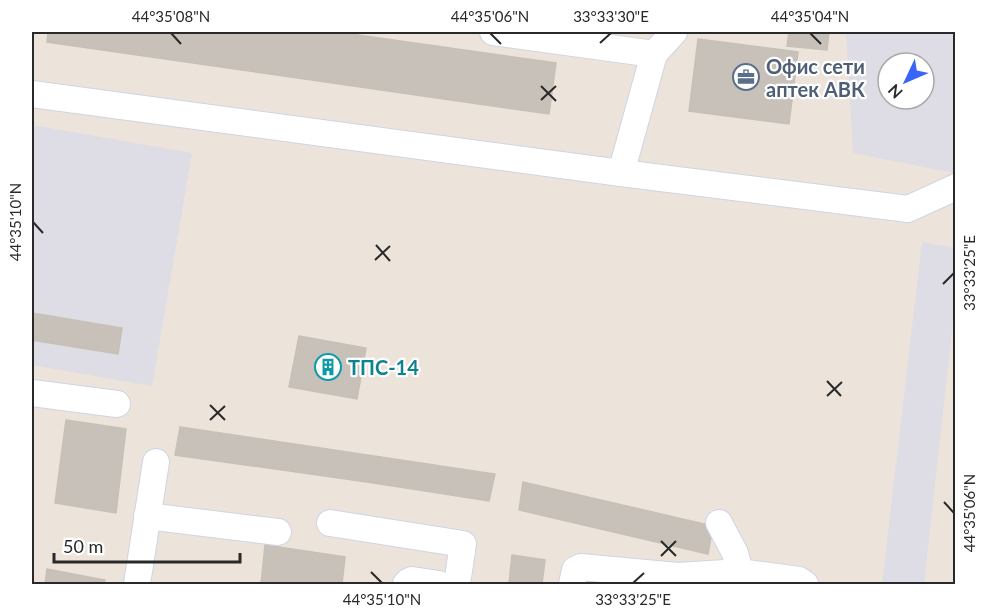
<svg xmlns="http://www.w3.org/2000/svg" width="987" height="616" font-family="Lato,sans-serif">
	<style>
		.industrial { fill: #dedce4; fill-rule: evenodd }
		.building { fill: #c7c1ba; stroke: #c7c0b5; stroke-width: 1.5 }
		.lines { fill: none; stroke-linecap: round; stroke-linejoin: round }
		.minor-casing { stroke: #d0d4e2; stroke-width: 28 }
		.minor { stroke: #fff; stroke-width: 26 }
		.ticks { fill: none; stroke: #292929; stroke-width: 2 }
		.labels { text-anchor: middle; dominant-baseline: central; stroke-width: 4.5; stroke-linejoin: round; paint-order: stroke }
		.service-label { font-size: 20px; font-weight: bold; fill: #4e5e75; stroke: #fff; text-anchor: start }
		.culture-label { font-size: 20px; font-weight: bold; fill: #0d838f; stroke: #fff; text-anchor: start }
		.neatline { fill: none; stroke: #292929; stroke-width: 2 }
		.ticks-label { font-size: 15px; text-anchor: middle; fill: #292929 }
	</style>
	<rect width="100%" height="100%" fill="#ece4db"/>
	<g class="industrial">
		<path d="M846 32H955V173L853 153ZM888 63H924V99H888Z"/>
		<path d="M32 125 192 153 152 386 32 365Z"/>
		<path d="M922 242 956 248 955 303 924 584H882Z"/>
	</g>
	<g class="building">
		<path d="M48 32H337L556 63 549 114 47 42Z"/>
		<path d="M789 32H829L827 50 787 46Z"/>
		<path d="M698 39 798 52 789 124 689 111Z"/>
		<path d="M32 313 122 328 118 354 32 340Z"/>
		<path d="M299 336 366 348 357 399 289 387Z"/>
		<path d="M66 420 126 429 116 513 55 503Z"/>
		<path d="M180 427 495 474 489 501 367 482 175 455Z"/>
		<path d="M523 482 713 526 708 554 519 510Z"/>
		<path d="M265 545 345 557 342 584H261Z"/>
		<path d="M512 555 545 560 542 584H521L509 583Z"/>
		<path d="M47 569 105 580 104 584H45Z"/>
	</g>
	<g class="lines">
		<defs>
			<g id="minor">
				<path d="M493 32 654 54"/>
				<path d="M32 94 621 173 908 209 956 187"/>
				<path d="M621 173 654 54 674 32"/>
				<path d="M32 393 117 404"/>
				<path d="M147 516 278 532"/>
				<path d="M330 523 463 544 457 584"/>
				<path d="M719 523 735 553 740 572 799 580 805 584"/>
				<path d="M678 576 740 572"/>
				<path d="M137 584 156 462"/>
				<path d="M406 584 408 582 412 580 439 584"/>
				<path d="M572 584 575 570 581 567 678 576 677 584"/>
			</g>
		</defs>
		<use href="#minor" class="minor-casing"/>
		<use href="#minor" class="minor"/>
	</g>
	<path class="ticks" d="M171 33 181 44M490 33 501 44M810 33 821 44M600 43 611 33M541 86 556 101M541 100 556 86M33 222 43 233M376 245 390 261M375 260 390 246M943 284 954 273M827 381 841 396M827 396 842 382M210 405 225 420M210 420 225 406M944 502 954 513M661 541 676 556M661 556 676 541M371 572 382 583M633 583 644 573"/>
	<defs>
		<symbol id="office-ring" viewBox="-11 -11 22 22"><circle r="9.5" fill="#fff" stroke="#5c6f8a" stroke-width="1.5"/><path d="M-6-3h4V-5.5h4V-3h4V5H-6ZM-1-4.5V-3h2v-1.5ZM-6 0V1H6V0Z" fill="#5c6f8a"/></symbol>
		<symbol id="building-ring" viewBox="-11 -11 22 22"><circle r="9.5" fill="#fff" stroke="#0f9aa8" stroke-width="1.5"/><path d="M-4-6H4V6H1V3H-1V6H-4ZM-2.5-4.3h1.7v1.8h-1.7ZM.8-4.3h1.7v1.8H.8ZM-2.5-1h1.7V.8h-1.7ZM.8-1h1.7V.8H.8Z" fill="#0f9aa8"/></symbol>
	</defs>
	<g fill-rule="evenodd">
		<use href="#office-ring" x="731" y="62" width="30" height="30"/>
		<use href="#building-ring" x="313" y="352" width="30" height="30"/>
	</g>
	<g class="labels">
		<g class="service-label">
			<text x="766" y="66">Офис сети<tspan x="766" dy="23">аптек АВК</tspan></text>
		</g>
		<g class="culture-label">
			<text x="348" y="367">ТПС-14</text>
		</g>
	</g>
	<rect width="987" height="616" fill="none" stroke="#ffffff" stroke-width="66"/>
	<g transform="translate(906 81) rotate(226)"><circle r="28" fill="#ffffff" stroke="#a9a9a9" stroke-width="1.5"/>
	<path d="M0-4.5L10 22L0 15L-10 22Z" fill="#3964fb"/>
	<text y="-9" font-size="16" font-weight="bold" text-anchor="middle" fill="#292929">N</text>
	</g>
	<path d="M54 553v9h186v-9" fill="none" stroke="#292929" stroke-width="3"/>
	<text x="63" y="553" font-size="18" fill="#292929" stroke="#ffffff" stroke-width="4.5" paint-order="stroke">50 m</text>
	<rect x="33" y="33" width="921" height="550" class="neatline"/>
	<g class="ticks-label">
		<text x="171" y="22">44°35'08"N</text>
		<text x="490" y="22">44°35'06"N</text>
		<text x="611" y="22">33°33'30"E</text>
		<text x="810" y="22">44°35'04"N</text>
		<text transform="translate(16 222) rotate(-90)" y="5">44°35'10"N</text>
		<text transform="translate(970 273) rotate(-90)" y="5">33°33'25"E</text>
		<text transform="translate(970 513) rotate(-90)" y="5">44°35'06"N</text>
		<text x="382" y="605">44°35'10"N</text>
		<text x="633" y="605">33°33'25"E</text>
	</g>
</svg>
